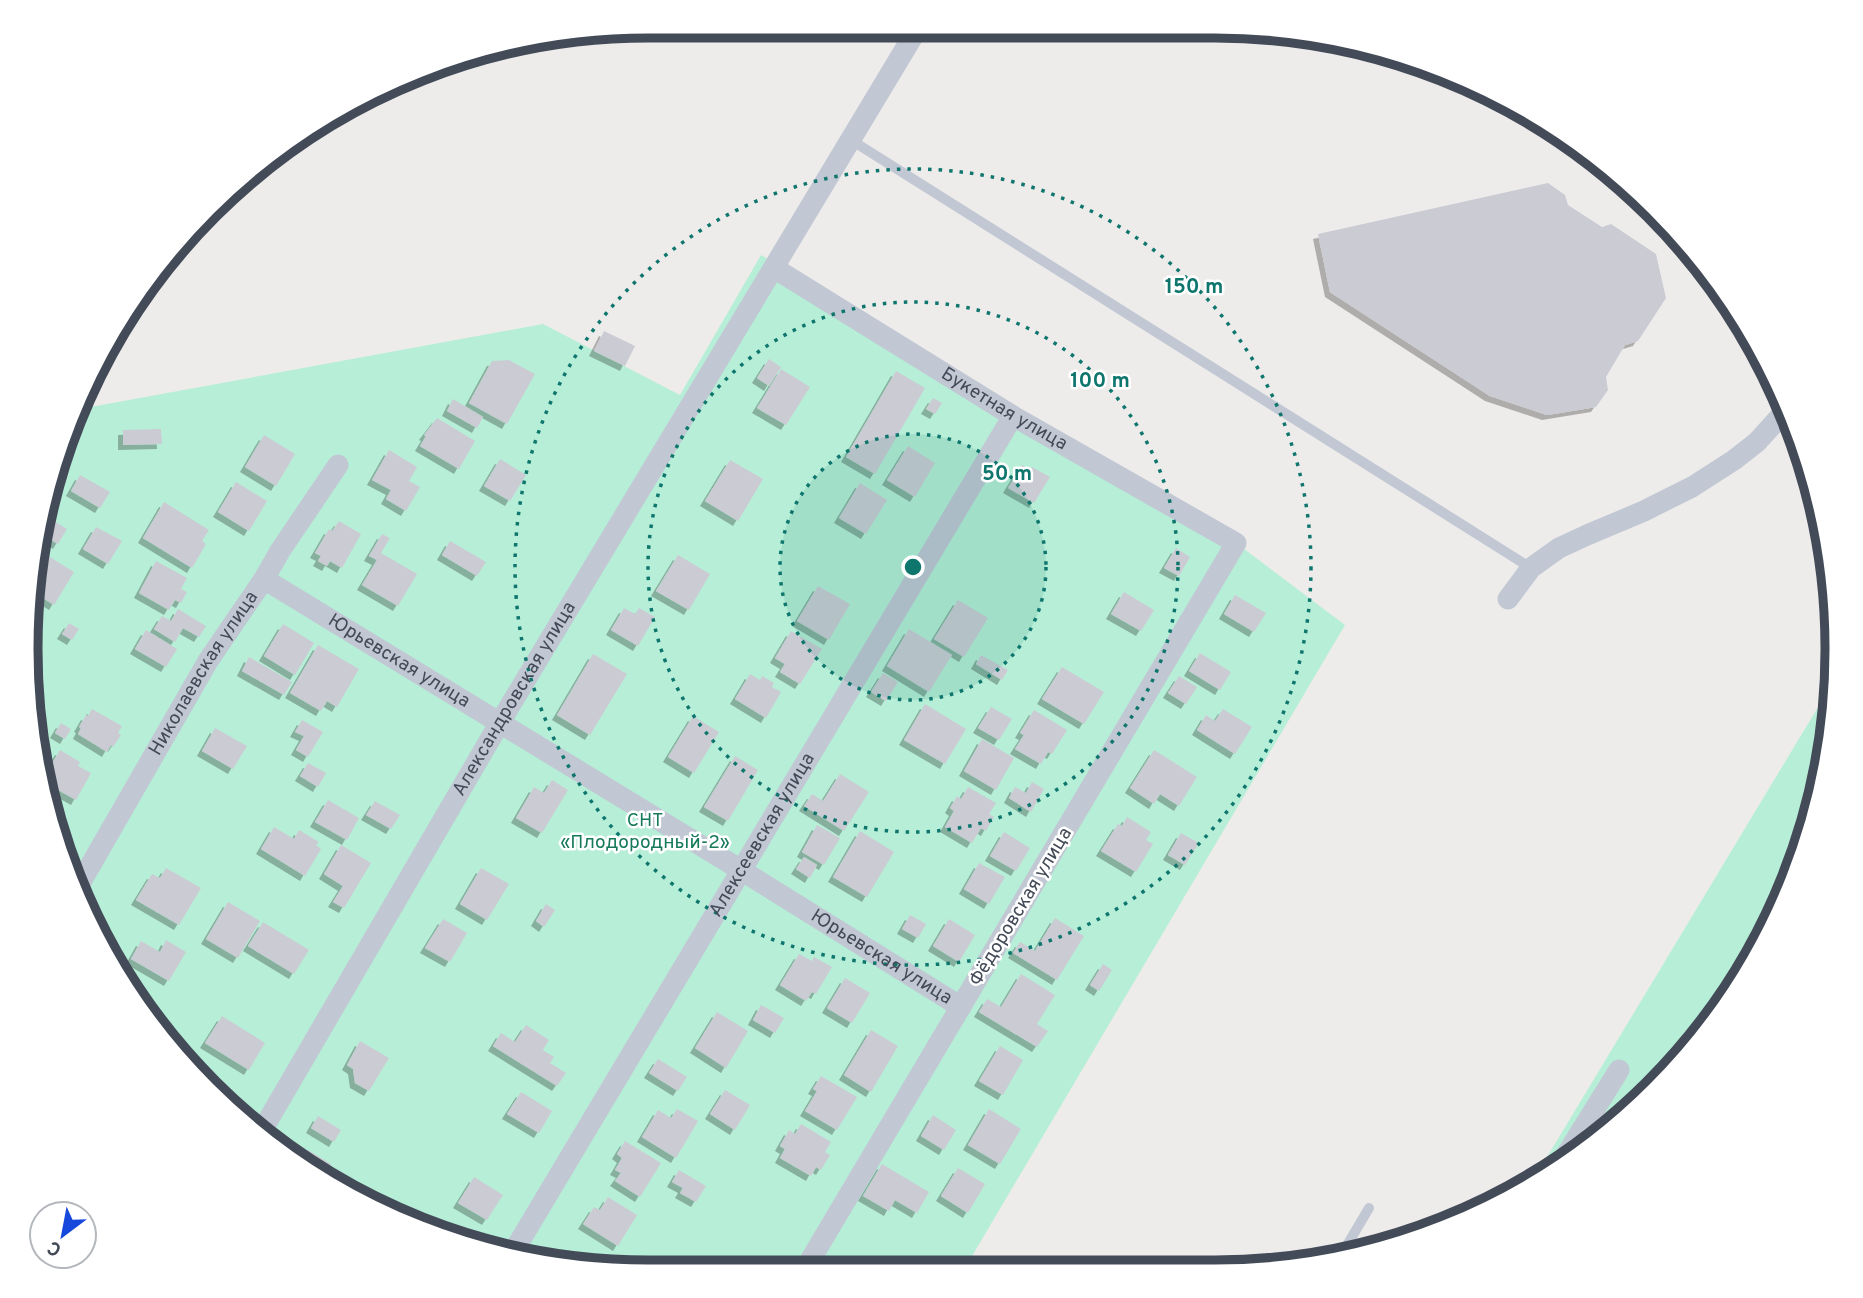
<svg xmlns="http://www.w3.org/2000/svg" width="1863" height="1298" font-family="Overpass,sans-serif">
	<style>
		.green { fill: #b7eed7 }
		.building { fill: #cbccd3; filter: url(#shadow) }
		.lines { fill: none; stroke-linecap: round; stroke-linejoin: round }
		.lane { stroke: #c1c7d3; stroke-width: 10 }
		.street { stroke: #c1c7d3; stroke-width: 21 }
		.ring { fill: none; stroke: #0f766e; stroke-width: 3.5; stroke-dasharray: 3.5 7 }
		.labels { text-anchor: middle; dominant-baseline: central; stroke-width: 5; stroke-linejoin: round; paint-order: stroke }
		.street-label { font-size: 19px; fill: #444b58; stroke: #fff }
		.park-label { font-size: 19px; fill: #15795a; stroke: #fff }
		.rim { fill: none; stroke: #444b58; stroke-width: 9 }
		.centre { fill: #0f766e; stroke: #fff; stroke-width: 3.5 }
		.ring-label { font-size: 21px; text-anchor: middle; font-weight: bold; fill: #0f766e; stroke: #fff; stroke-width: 5; stroke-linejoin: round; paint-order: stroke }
	</style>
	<defs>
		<filter id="shadow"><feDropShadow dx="-5" dy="5" stdDeviation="0" flood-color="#0004"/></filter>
	</defs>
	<rect width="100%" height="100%" fill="#eeeceb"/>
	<g class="green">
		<path d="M761 255 1219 530 1345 625 965 1268 609 1270 488 1251 374 1208 270 1143 181 1060 91 925 38 770 32 568 74 410 543 324 680 395Z"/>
		<path d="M1835 679V689L1816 810 1773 924 1708 1028 1625 1117 1535 1177Z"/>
	</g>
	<g class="building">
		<path d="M1548 183 1565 195 1568 205 1602 227 1611 224 1656 254 1666 298 1638 341 1625 345 1606 377 1608 390 1596 407 1547 415 1490 396 1330 292 1318 234Z"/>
		<path d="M604 331 635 346 625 366 594 351Z"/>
		<path d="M769 359 781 367 769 386 757 378Z"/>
		<path d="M509 360 535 374 507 424 469 403 492 361Z"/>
		<path d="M781 369 810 387 786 425 757 408Z"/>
		<path d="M896 371 925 388 875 474 846 457Z"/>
		<path d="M933 398 942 403 935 414 926 409Z"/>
		<path d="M453 399 483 417 477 428 447 411Z"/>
		<path d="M437 418 475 441 459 469 420 446 426 436 424 435Z"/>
		<path d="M161 429 162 444 123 445V430Z"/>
		<path d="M264 435 295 454 276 486 245 467Z"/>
		<path d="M908 446 935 463 915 497 887 480Z"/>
		<path d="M389 450 417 467 409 481 420 487 406 511 386 499 391 490 372 480Z"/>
		<path d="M500 459 526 475 510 501 484 486Z"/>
		<path d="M730 460 763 479 738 521 705 501Z"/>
		<path d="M1022 465 1030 470 1032 467 1050 477 1034 503 1008 488Z"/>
		<path d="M80 475 110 492 100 508 71 491Z"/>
		<path d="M236 482 267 501 249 531 218 512Z"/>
		<path d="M860 483 887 500 866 534 839 518Z"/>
		<path d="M164 502 209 530 202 541 206 544 192 568 143 538Z"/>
		<path d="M46 516 67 529 58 544 41 534Z"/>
		<path d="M339 521 361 534 342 568 330 561 327 566 318 561 321 556 315 553 329 529 332 531Z"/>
		<path d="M96 527 122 541 108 564 83 549Z"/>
		<path d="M382 534 390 538 381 553 417 574 398 606 362 585 377 560 369 556Z"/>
		<path d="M450 541 486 562 477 576 442 555Z"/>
		<path d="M1176 548 1190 557 1179 576 1164 568Z"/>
		<path d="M37 549 74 572 54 605 32 591V568Z"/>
		<path d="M678 555 710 574 689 610 656 591Z"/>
		<path d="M156 561 187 578 181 589 187 592 181 603 175 600 169 610 139 593Z"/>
		<path d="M818 586 850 604 829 640 797 621Z"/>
		<path d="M1124 592 1154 610 1141 631 1111 614Z"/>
		<path d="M1235 595 1266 613 1254 632 1224 614Z"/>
		<path d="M958 600 988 618 964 657 934 639Z"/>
		<path d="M624 608 635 614 639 608 655 617 638 646 611 630Z"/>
		<path d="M178 609 206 626 199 637 183 628 175 642 154 629 162 616 171 621Z"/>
		<path d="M69 623 79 629 72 640 62 634Z"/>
		<path d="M283 624 314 643 295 675 264 656Z"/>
		<path d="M909 629 952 655 929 692 887 666Z"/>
		<path d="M146 630 177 649 166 667 135 649Z"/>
		<path d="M791 631 822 649 800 684 780 672 785 664 775 658Z"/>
		<path d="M318 645 359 669 337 707 327 701 321 711 290 693Z"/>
		<path d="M1200 653 1231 672 1220 690 1189 671Z"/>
		<path d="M593 654 627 674 590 735 557 715Z"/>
		<path d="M981 655 1008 670 1002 680 976 664Z"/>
		<path d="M249 657 292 682 284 695 242 671Z"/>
		<path d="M1062 667 1104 692 1084 724 1042 699Z"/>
		<path d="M883 673 898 682 886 701 871 692Z"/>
		<path d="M750 674 760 680 762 676 774 683 772 687 781 692 766 718 735 699Z"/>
		<path d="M1179 676 1197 687 1186 704 1168 693Z"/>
		<path d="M925 704 966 729 945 764 904 740Z"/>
		<path d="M991 707 1012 719 999 740 978 728Z"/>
		<path d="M92 709 122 726 118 733 121 735 113 747 111 745 107 752 78 734 81 728 79 727 86 715 88 716Z"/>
		<path d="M1223 709 1252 727 1235 754 1197 730 1206 715 1215 721Z"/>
		<path d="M1034 710 1067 730 1052 754 1048 752 1041 764 1015 749 1024 735 1020 733Z"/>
		<path d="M693 716 719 732 694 773 668 757Z"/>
		<path d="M302 720 323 732 308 757 296 750 304 736 295 732Z"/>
		<path d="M61 723 71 729 65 739 55 733Z"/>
		<path d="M215 728 247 746 233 769 202 751Z"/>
		<path d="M982 739 1014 758 996 790 964 771Z"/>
		<path d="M60 750 80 762 78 766 91 773 76 800 42 781 40 774 45 765 50 767Z"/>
		<path d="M1154 750 1197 777 1179 806 1160 794 1154 804 1130 788Z"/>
		<path d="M735 756 758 770 728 821 704 807Z"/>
		<path d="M308 763 326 773 318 787 300 776Z"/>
		<path d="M840 774 869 792 844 831 804 806 812 794 823 801Z"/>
		<path d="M552 780 568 790 542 833 516 818 534 787 544 793Z"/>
		<path d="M1032 782 1044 789 1031 812 1009 798 1015 787 1026 793Z"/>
		<path d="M968 787 996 803 989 814 994 817 986 831 981 828 972 843 945 827 954 811 950 808 957 796 961 799Z"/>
		<path d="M328 800 359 818 347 840 315 822Z"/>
		<path d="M375 801 400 815 391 829 366 815Z"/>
		<path d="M1127 817 1151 832 1146 840 1153 844 1136 872 1101 851 1118 824 1122 826Z"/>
		<path d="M817 825 840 838 824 865 802 852Z"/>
		<path d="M274 827 294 839 299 830 319 842 316 845 321 849 305 876 261 849Z"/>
		<path d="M860 831 894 852 867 897 833 877Z"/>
		<path d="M1004 832 1030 848 1016 871 990 856Z"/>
		<path d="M1181 833 1199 843 1185 865 1168 855Z"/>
		<path d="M341 845 371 863 344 908 333 902 343 886 324 874Z"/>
		<path d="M804 857 817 865 810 878 796 869Z"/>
		<path d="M979 863 1005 877 989 904 964 889Z"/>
		<path d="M166 868 201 888 179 925 136 900 152 874 160 878Z"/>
		<path d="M481 868 509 884 487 920 460 904Z"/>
		<path d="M228 902 260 921 238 958 206 939Z"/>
		<path d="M546 904 555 910 544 927 536 921Z"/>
		<path d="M910 915 926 924 918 938 902 929Z"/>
		<path d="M1055 918 1084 936 1057 980 1013 953 1020 942 1035 951Z"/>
		<path d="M443 919 467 933 450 962 425 948Z"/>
		<path d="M949 919 975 935 959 962 933 946Z"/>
		<path d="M263 922 309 950 294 974 248 946Z"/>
		<path d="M166 940 186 952 169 981 131 959 141 941 160 952Z"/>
		<path d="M799 954 812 961 814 957 832 967 816 994 812 992 806 1001 780 985Z"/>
		<path d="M1103 964 1112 970 1099 991 1090 985Z"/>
		<path d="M1021 974 1055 995 1037 1024 1048 1031 1037 1047 979 1012 987 999 1001 1007Z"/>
		<path d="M845 978 870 993 852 1023 827 1008Z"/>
		<path d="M761 1005 784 1018 775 1033 753 1020Z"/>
		<path d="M717 1012 748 1031 726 1068 695 1048Z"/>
		<path d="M222 1016 265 1043 249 1070 205 1043Z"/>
		<path d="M526 1025 549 1040 543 1050 554 1057 550 1063 566 1073 557 1086 493 1046 501 1033 515 1042Z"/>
		<path d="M871 1030 898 1046 871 1092 844 1075Z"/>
		<path d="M360 1041 389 1058 369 1091 355 1083 353 1069 347 1065Z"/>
		<path d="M1000 1046 1023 1060 1003 1095 979 1081Z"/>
		<path d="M658 1059 687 1077 678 1091 649 1073Z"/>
		<path d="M197 1073 224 1090 220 1096 196 1074Z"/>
		<path d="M821 1076 857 1097 837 1130 805 1111 817 1091 813 1089Z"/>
		<path d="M725 1090 750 1105 735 1130 710 1114Z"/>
		<path d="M521 1092 552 1111 539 1133 507 1114Z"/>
		<path d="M677 1109 698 1121 676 1158 642 1137 658 1110 671 1118Z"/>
		<path d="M989 1109 1021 1129 1000 1164 968 1145Z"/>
		<path d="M933 1115 956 1130 944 1150 921 1136Z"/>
		<path d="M318 1116 341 1130 334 1142 311 1128Z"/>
		<path d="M801 1124 831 1142 825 1152 830 1155 821 1170 816 1167 811 1176 780 1158 785 1149 780 1146 789 1130 795 1134Z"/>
		<path d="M625 1141 661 1163 640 1197 615 1181 621 1173 615 1170 622 1158 617 1154Z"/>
		<path d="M308 1150 331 1164 323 1176 300 1162Z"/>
		<path d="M882 1164 929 1192 917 1213 895 1200 889 1211 863 1196Z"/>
		<path d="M958 1168 985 1184 968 1213 941 1196Z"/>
		<path d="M679 1170 706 1186 696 1202 680 1193 683 1188 672 1182Z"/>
		<path d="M474 1177 503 1195 487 1220 458 1203Z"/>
		<path d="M608 1197 637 1215 618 1246 583 1224 594 1207 600 1210Z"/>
	</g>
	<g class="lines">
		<g class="lane">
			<path d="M851 140 1531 568"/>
			<path d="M1343 1252 1369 1208"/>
		</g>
		<g class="street">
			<path id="s1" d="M774 268 1013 416 1236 543 805 1269"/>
			<path id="s2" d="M264 579 741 870 961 1007"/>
			<path d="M1508 599 1531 568 1559 548 1587 535 1644 511 1692 487 1734 460 1757 442 1786 410"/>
			<path id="s3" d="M78 887 208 661 264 579 280 551 338 465"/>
			<path id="s4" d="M260 1134 499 724 919 26"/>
			<path d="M1565 1157 1619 1070"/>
			<path id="s5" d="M512 1254 1013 416"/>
		</g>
	</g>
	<circle cx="913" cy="567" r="133" fill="#0f766e" fill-opacity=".12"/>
	<g class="ring">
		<circle cx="913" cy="567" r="133"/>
		<circle cx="913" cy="567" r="265"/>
		<circle cx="913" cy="567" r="398"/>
	</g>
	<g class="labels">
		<g class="street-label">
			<text stroke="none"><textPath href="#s1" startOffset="270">Букетная улица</textPath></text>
			<text stroke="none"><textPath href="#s2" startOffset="158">Юрьевская улица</textPath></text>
			<text stroke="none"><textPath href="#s3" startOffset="248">Николаевская улица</textPath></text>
			<text stroke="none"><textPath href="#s4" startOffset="504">Александровская улица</textPath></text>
			<text stroke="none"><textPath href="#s5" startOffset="488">Алексеевская улица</textPath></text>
			<text transform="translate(1021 907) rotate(-59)">Фёдоровская улица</text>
			<text stroke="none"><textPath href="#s2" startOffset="724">Юрьевская улица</textPath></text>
		</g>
		<g class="park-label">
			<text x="645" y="821">СНТ<tspan x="645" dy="22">«Плодородный-2»</tspan></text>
		</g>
	</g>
	<path d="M0 0H1863V1298H0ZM648 38H1215A610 610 0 0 1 1825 648V650A610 610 0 0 1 1215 1260H648A610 610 0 0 1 38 650V648A610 610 0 0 1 648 38Z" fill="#fff" fill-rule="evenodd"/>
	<path class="rim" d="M648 38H1215A610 610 0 0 1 1825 648V650A610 610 0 0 1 1215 1260H648A610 610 0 0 1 38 650V648A610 610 0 0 1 648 38Z"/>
	<circle cx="913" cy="567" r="10" class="centre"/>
	<g class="ring-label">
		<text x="1194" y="293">150 m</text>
		<text x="1100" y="387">100 m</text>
		<text x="1007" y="480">50 m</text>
	</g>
	<g transform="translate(63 1235) rotate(212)"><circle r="33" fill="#ffffff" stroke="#b4b7bc" stroke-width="2"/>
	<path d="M0-5L12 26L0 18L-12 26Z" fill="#1748dc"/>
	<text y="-10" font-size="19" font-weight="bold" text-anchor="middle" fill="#444b58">С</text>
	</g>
</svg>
